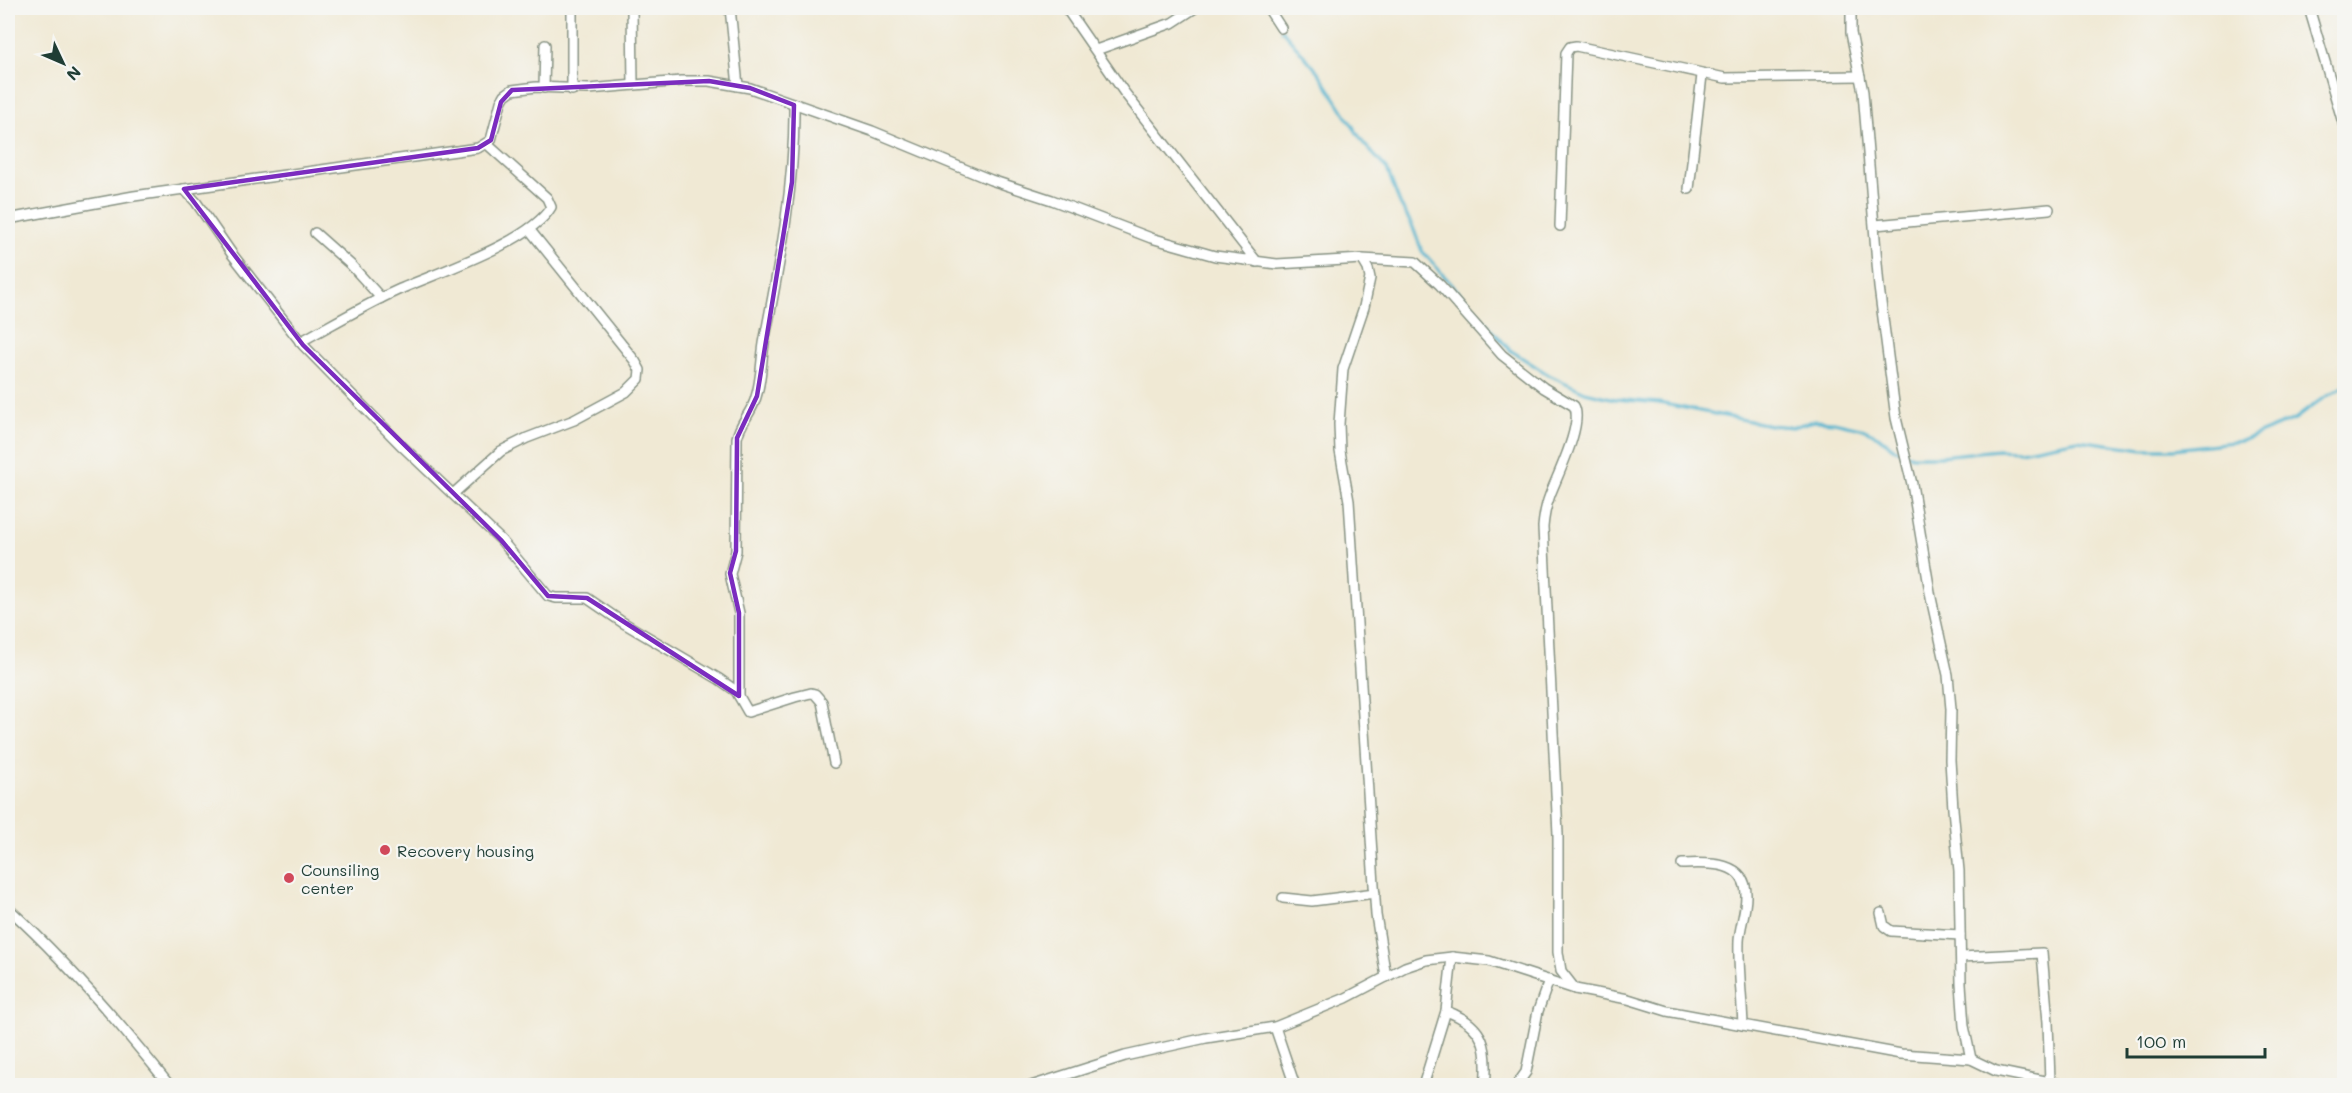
<svg xmlns="http://www.w3.org/2000/svg" width="2352" height="1093" font-family="Mali,sans-serif">
	<style>
		.lines { fill: none; stroke-linecap: round; stroke-linejoin: round }
		.stream { stroke: #50b3cf; stroke-width: 3 }
		.minor-casing { stroke: #889384; stroke-width: 12 }
		.minor { stroke: #fff; stroke-width: 9 }
		.marked { fill: none; stroke: #7b2cbf; stroke-width: 4.5; stroke-linejoin: round }
		.poi-dot { fill: #d1495b; stroke: #f6f6f2; stroke-width: 2 }
		.labels { text-anchor: middle; dominant-baseline: central; stroke-width: 4.5; stroke-linejoin: round; paint-order: stroke }
		.poi-label { font-size: 16px; fill: #1f3d34; stroke: #f6f6f2; text-anchor: start }
	</style>
	<rect width="100%" height="100%" fill="#f6f6f2"/>
	<filter id="ink" filterUnits="userSpaceOnUse"><feTurbulence type="fractalNoise" baseFrequency=".0167" numOctaves="2"/><feDisplacementMap in="SourceGraphic" scale="12" xChannelSelector="R" yChannelSelector="G"/><feConvolveMatrix kernelMatrix="1 2 1 2 8 2 1 2 1" color-interpolation-filters="sRGB"/></filter>
	<filter id="wash" filterUnits="userSpaceOnUse"><feTurbulence type="fractalNoise" baseFrequency=".008" numOctaves="4" result="noise"/><feDisplacementMap in="SourceGraphic" scale="24" xChannelSelector="R" yChannelSelector="G"/><feGaussianBlur stdDeviation="1.35" result="paint"/><feColorMatrix in="noise" values="0 0 0 0 0 0 0 0 0 0 0 0 0 0 0 0 0 1.4 0 .05"/><feComposite in="paint" operator="in"/></filter>
	<g filter="url(#wash)">
		<rect width="100%" height="100%" fill="#f0e9d4"/>
		<g class="lines">
			<g class="stream">
				<path d="M1282 30 1319 73 1364 144 1387 169 1400 204 1412 225 1422 251 1510 350 1549 375 1585 392 1615 399 1659 403 1770 425 1792 427 1814 421 1834 422 1860 428 1878 436 1893 448 1901 451"/>
				<path d="M1907 454 1913 456H1941L1998 450 2020 451 2078 440 2143 449H2174L2241 441 2295 419 2319 401 2344 386"/>
			</g>
		</g>
	</g>
	<g filter="url(#ink)">
		<g class="lines">
			<defs>
				<g id="minor">
					<path d="M632 8 633 85"/>
					<path d="M730 8 738 86"/>
					<path d="M1066 8 1124 92 1257 262"/>
					<path d="M1268 8 1281 28"/>
					<path d="M1851 8V33L1863 92 1879 287 1896 418 1912 484 1931 598 1948 675 1951 709 1950 760 1953 809 1959 871 1961 984 1964 1026 1971 1059"/>
					<path d="M2309 8 2344 126"/>
					<path d="M1096 50 1172 23 1195 8"/>
					<path d="M544 88 545 45"/>
					<path d="M572 90V8"/>
					<path d="M184 189 196 202 232 254 303 345 402 446 501 540 548 596 556 598H587L622 622 719 679 736 691 748 712 795 697 811 693 815 694 822 702 834 763"/>
					<path d="M1689 189 1702 75"/>
					<path d="M8 219 134 196 478 148 491 140 501 102 505 95 512 90 536 87 589 89 681 81H709L750 88 872 131 991 180 1052 200 1151 238 1215 256 1277 264 1362 259 1415 262 1440 285 1502 355 1544 388 1574 406C1584 423 1557 476 1550 495 1546 505 1544 516 1543 527L1558 834V952L1561 971 1575 989"/>
					<path d="M1875 225 2049 209"/>
					<path d="M1560 226 1566 53 1570 47 1576 46 1725 78 1860 76"/>
					<path d="M315 233 351 265 381 298"/>
					<path d="M1362 259 1368 269 1370 278 1364 307 1343 369 1339 424 1340 451 1349 501 1376 915 1386 977"/>
					<path d="M300 342C333 324 365 305 398 290 436 273 531 242 551 207L547 198 487 144"/>
					<path d="M453 494 501 451 527 438 574 420 626 392 639 379 640 370 635 361 529 229"/>
					<path d="M739 696V613L730 574 736 551 737 438C740 422 752 413 756 397 762 379 761 357 765 338 780 261 795 184 794 105"/>
					<path d="M1682 864C1707 863 1747 860 1746 896 1746 911 1740 926 1739 941 1738 969 1742 997 1743 1025"/>
					<path d="M1283 898 1312 901 1375 893"/>
					<path d="M8 908C67 962 119 1022 170 1086"/>
					<path d="M1881 913 1884 926 1891 931 1960 935"/>
					<path d="M1961 957 2042 953 2048 1022 2050 1082"/>
					<path d="M1446 1011C1485 1025 1489 1048 1485 1086"/>
					<path d="M1275 1027 1295 1086"/>
					<path d="M1031 1086 1125 1056 1206 1038 1275 1027 1346 998 1405 967 1426 960 1452 957 1489 961 1575 989 1628 999 1667 1011 1901 1054 1971 1059 1996 1071 2069 1086"/>
					<path d="M1423 1086 1446 1011 1452 957"/>
					<path d="M1516 1086 1526 1072 1538 1011 1549 980"/>
				</g>
			</defs>
			<use href="#minor" class="minor-casing"/>
			<use href="#minor" class="minor"/>
		</g>
	</g>
	<path class="marked" d="M709 81 750 88 794 105 792 182 757 396 737 438 736 551 730 573 739 613V696L587 598 548 596 501 540 303 345 184 189 478 148 491 140 501 102 512 90Z"/>
	<g class="poi-dot">
		<circle cx="385" cy="850" r="6"/>
		<circle cx="289" cy="878" r="6"/>
	</g>
	<g class="labels">
		<g class="poi-label">
			<text x="397" y="850">Recovery housing</text>
			<text x="301" y="869">Counsiling<tspan x="301" dy="18">center</tspan></text>
		</g>
	</g>
	<rect width="2352" height="1093" fill="none" stroke="#f6f6f2" stroke-width="30"/>
	<g transform="translate(63 63) rotate(134)" stroke="#f6f6f2" stroke-width="4.5" paint-order="stroke">
	<path d="M0-4.5L10 22L0 15L-10 22Z" fill="#1f3d34"/>
	<text y="-9" font-size="16" font-weight="bold" text-anchor="middle" fill="#1f3d34">N</text>
	</g>
	<path d="M2127 1048v9h138v-9" fill="none" stroke="#1f3d34" stroke-width="3"/>
	<text x="2136" y="1048" font-size="18" fill="#1f3d34" stroke="#f6f6f2" stroke-width="4.5" paint-order="stroke">100 m</text>
</svg>
